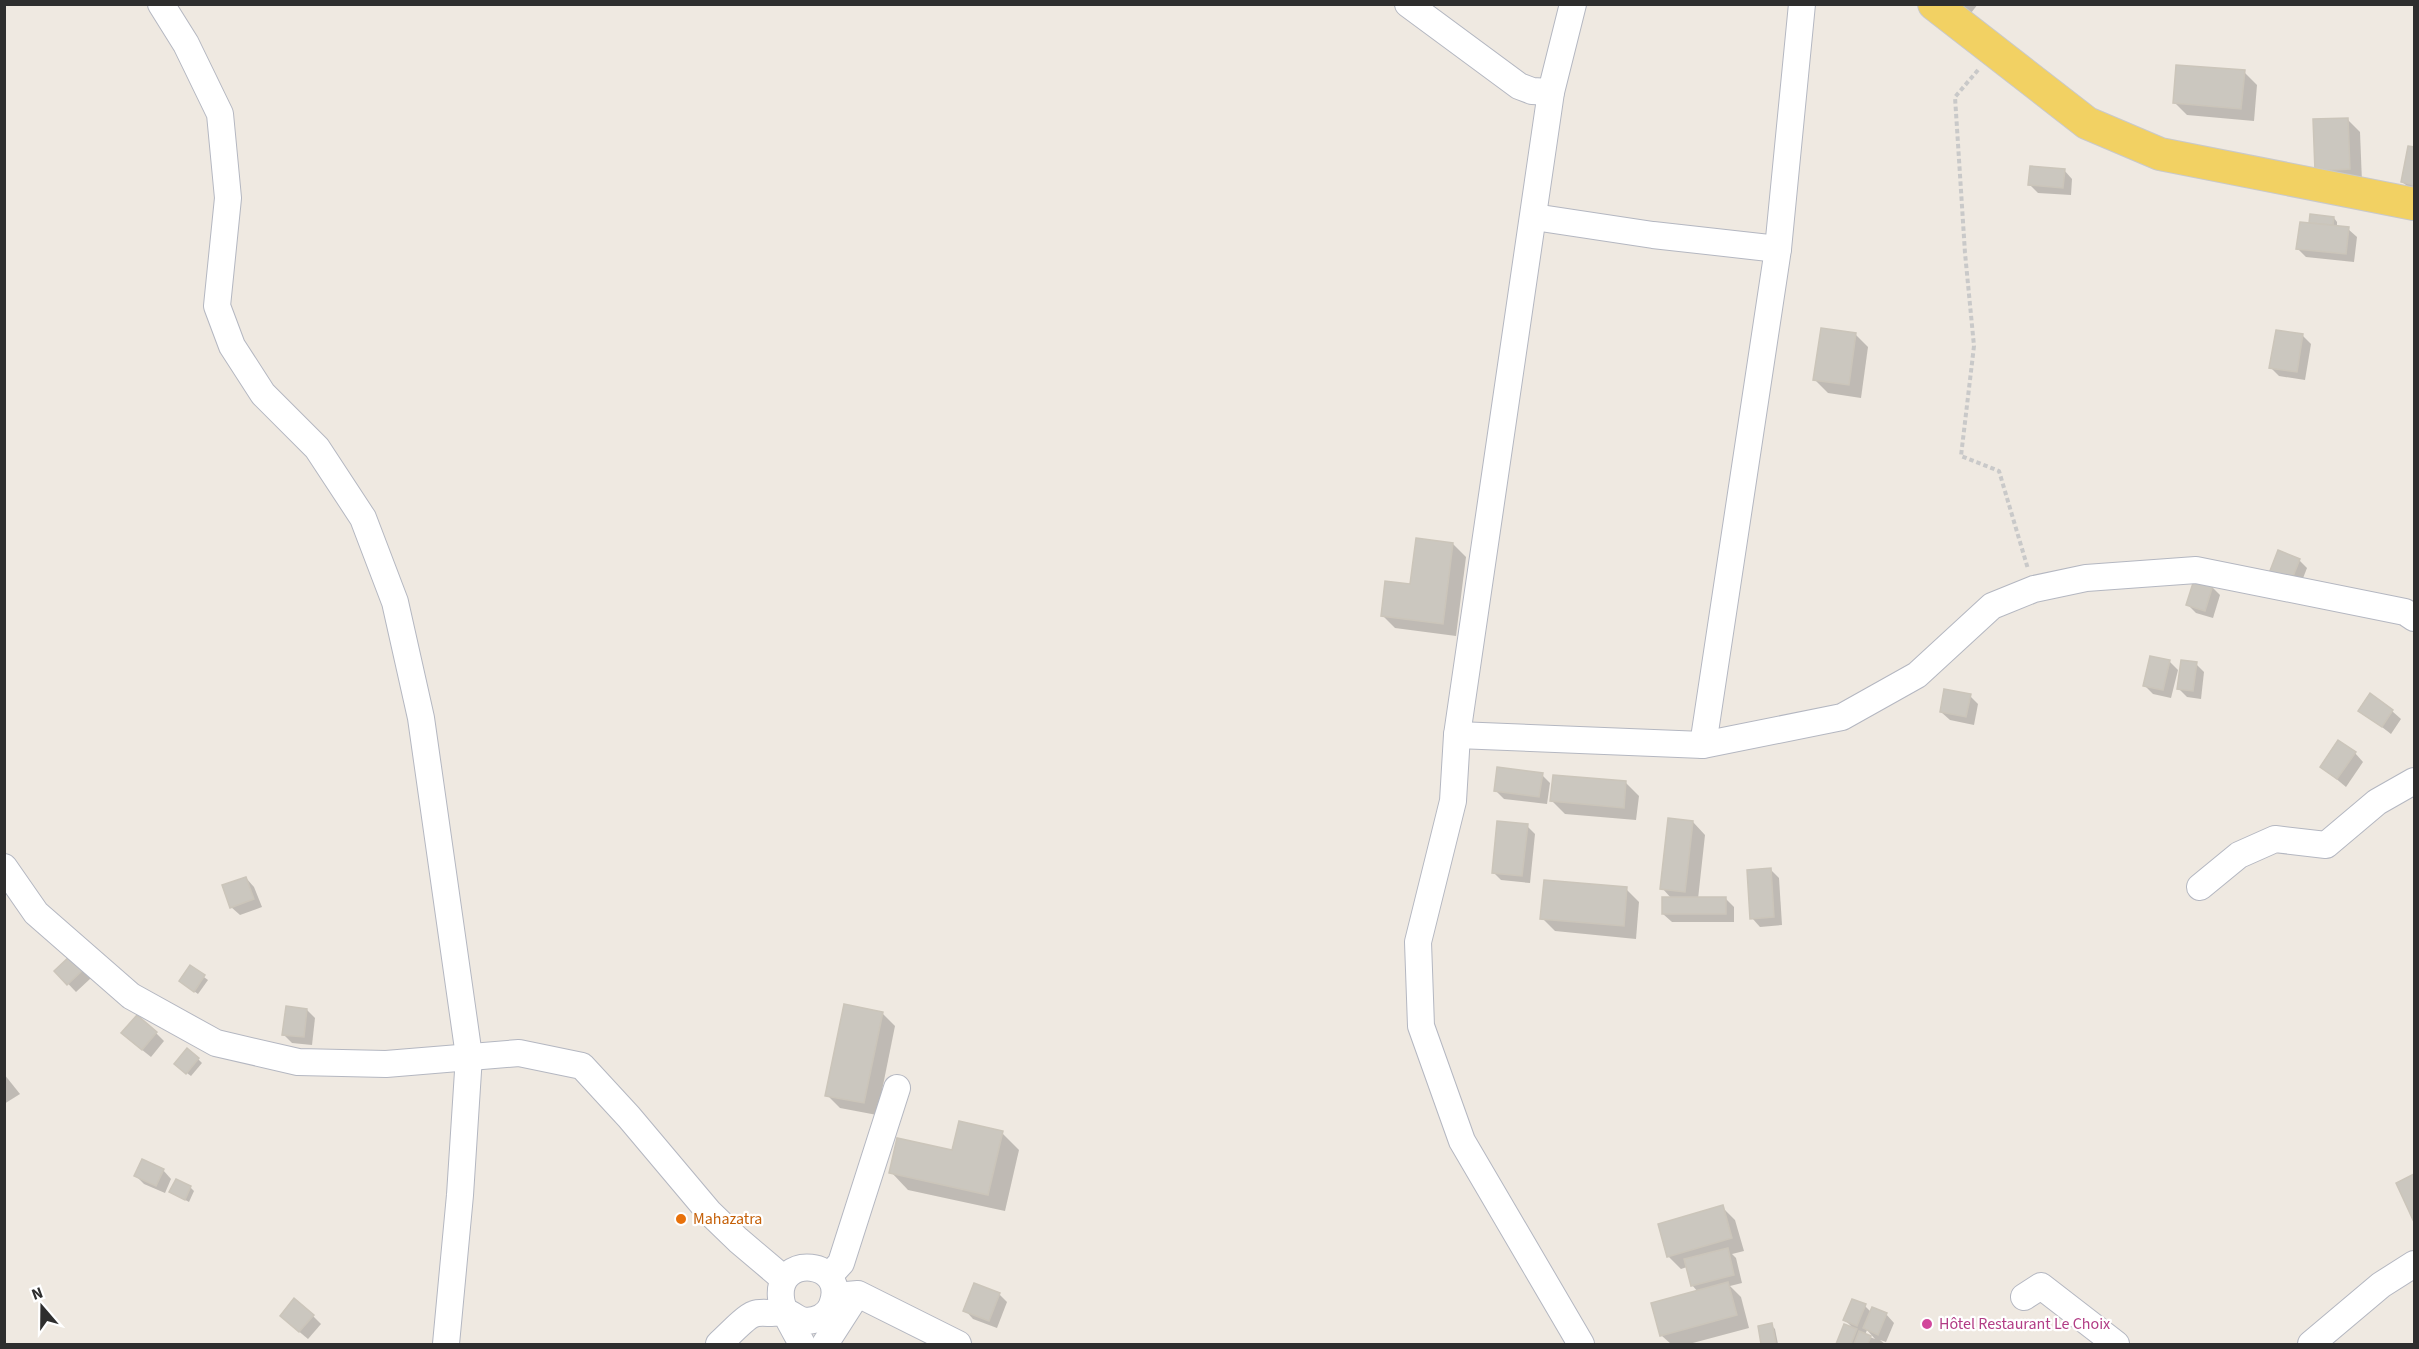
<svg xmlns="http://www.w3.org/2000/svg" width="2419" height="1349" font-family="'Source Sans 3',sans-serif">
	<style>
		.shadow { fill: #0003; fill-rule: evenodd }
		.building { fill: #cbc7bf; stroke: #cbc5ba; stroke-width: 1.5 }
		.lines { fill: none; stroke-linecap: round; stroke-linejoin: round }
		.minor-casing { stroke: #b4b7c1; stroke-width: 28 }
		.major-casing { stroke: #c9c9c9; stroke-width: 34 }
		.path { stroke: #c9c9c9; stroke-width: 4; stroke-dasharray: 4.5 3; stroke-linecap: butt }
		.minor { stroke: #fff; stroke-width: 26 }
		.major { stroke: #f2d163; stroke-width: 32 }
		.food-dot { fill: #e8710a; stroke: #fff; stroke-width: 2 }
		.hotel-dot { fill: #d1479c; stroke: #fff; stroke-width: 2 }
		.labels { text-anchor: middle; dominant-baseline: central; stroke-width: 4.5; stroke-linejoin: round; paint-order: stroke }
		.food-label { font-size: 16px; fill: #c56008; stroke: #fff; text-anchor: start }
		.hotel-label { font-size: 16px; fill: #b23c85; stroke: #fff; text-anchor: start }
	</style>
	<rect width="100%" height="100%" fill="#efe9e1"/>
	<g class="shadow">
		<path d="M1961 4H1978L1971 13Z"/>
		<path d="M2244 72 2257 85 2254 121 2187 115 2174 102Z"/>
		<path d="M2347 119 2360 132 2362 182 2317 170Z"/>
		<path d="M2409 147 2414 148V191L2402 182Z"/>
		<path d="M2064 170 2072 179 2071 195 2038 193 2029 184Z"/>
		<path d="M2312 216 2334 218 2337 222V227L2348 229 2357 237 2354 262 2306 257 2298 249 2311 224Z"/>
		<path d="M1855 334 1868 347 1861 398 1828 393 1815 380Z"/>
		<path d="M2302 335 2311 344 2305 380 2279 376 2271 368Z"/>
		<path d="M1453 544 1466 557 1456 636 1395 628 1382 615Z"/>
		<path d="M2299 560 2307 568 2298 591 2278 584Z"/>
		<path d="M2212 587 2220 595 2213 618 2196 613 2188 605Z"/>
		<path d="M2169 661 2178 670 2171 698 2153 694 2145 686Z"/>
		<path d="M2196 664 2204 672 2201 699 2187 697 2178 688Z"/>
		<path d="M1970 696 1978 704 1974 725 1950 720 1941 712Z"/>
		<path d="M2360 710 2392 711 2401 719 2391 734Z"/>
		<path d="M2355 753 2363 762 2346 787 2322 767Z"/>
		<path d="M1542 775 1550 783 1547 804 1504 799 1495 790Z"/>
		<path d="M1626 783 1639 796 1636 820 1565 814 1552 801Z"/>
		<path d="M1693 822 1705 835 1698 899H1726L1734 907V922H1672L1663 914 1672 899 1662 888Z"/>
		<path d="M1527 826 1535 834 1530 883 1501 880 1493 872Z"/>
		<path d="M1770 869 1779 878 1782 925 1760 927 1752 918Z"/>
		<path d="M246 878 254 887 262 907 240 915 231 907Z"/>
		<path d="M1626 889 1639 902 1636 939 1555 931 1542 918Z"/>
		<path d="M79 966 91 978 76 992 56 971Z"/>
		<path d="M190 967 208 980 198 994 184 984Z"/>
		<path d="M307 1010 315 1018 312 1045 292 1043 284 1035Z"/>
		<path d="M882 1013 895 1026 877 1115 840 1108 827 1095Z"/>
		<path d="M156 1033 164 1041 151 1057 131 1041Z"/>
		<path d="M198 1059 202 1063 191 1076 180 1068Z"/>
		<path d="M4 1074 20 1094 4 1104Z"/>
		<path d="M1002 1133 1019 1150 1005 1211 908 1190 891 1172Z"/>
		<path d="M163 1170 171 1179 165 1193 144 1184 136 1176Z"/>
		<path d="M2414 1176V1219L2398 1183Z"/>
		<path d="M190 1187 194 1191 189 1202 171 1192Z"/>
		<path d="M1722 1207 1735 1220 1744 1251 1732 1254 1736 1258 1742 1283 1730 1286 1741 1297 1749 1328 1689 1344H1671L1662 1336 1653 1304 1698 1292 1692 1285 1687 1267 1681 1269 1668 1256Z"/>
		<path d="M999 1294 1007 1302 997 1328 973 1319 965 1310Z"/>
		<path d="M1865 1306 1871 1312 1886 1314 1894 1323 1886 1342 1880 1340 1885 1344H1838L1845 1326 1854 1329 1845 1320ZM1867 1330 1875 1339 1865 1335Z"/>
		<path d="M313 1316 321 1324 308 1339 290 1324Z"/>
		<path d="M1771 1325 1775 1329 1778 1344H1762L1759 1327Z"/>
	</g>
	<g class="building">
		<path d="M2176 65 2245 70 2241 109 2173 103Z"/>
		<path d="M2348 118 2350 169 2315 171 2313 119Z"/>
		<path d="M2408 146 2414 147V185L2401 182Z"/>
		<path d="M2030 166 2065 169 2063 188 2028 185Z"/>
		<path d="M2310 214 2334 217 2333 225 2309 223Z"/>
		<path d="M2300 222 2349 227 2346 254 2296 249Z"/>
		<path d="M1821 328 1856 333 1849 385 1813 380Z"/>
		<path d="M2276 330 2303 334 2297 372 2269 368Z"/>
		<path d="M1416 538 1453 543 1443 624 1381 616 1385 581 1410 584Z"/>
		<path d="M2278 550 2300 559 2290 584 2268 576Z"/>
		<path d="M2194 580 2213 585 2205 611 2186 605Z"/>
		<path d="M2150 656 2170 660 2163 690 2143 686Z"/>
		<path d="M2181 660 2197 662 2193 691 2177 689Z"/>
		<path d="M1944 689 1971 694 1966 717 1940 712Z"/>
		<path d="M2370 693 2393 710 2382 727 2358 711Z"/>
		<path d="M2338 740 2356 752 2337 779 2320 767Z"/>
		<path d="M1497 767 1543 773 1539 797 1494 791Z"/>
		<path d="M1553 775 1626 781 1624 808 1550 801Z"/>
		<path d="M1668 818 1693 821 1685 892 1660 889Z"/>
		<path d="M1497 821 1528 824 1522 876 1492 873Z"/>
		<path d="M1771 868 1774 917 1750 919 1747 870Z"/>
		<path d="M246 877 254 899 230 908 222 885Z"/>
		<path d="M1544 880 1627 887 1624 926 1540 919Z"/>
		<rect x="1662" y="897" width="64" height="17"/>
		<path d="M71 955 84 969 67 985 54 971Z"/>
		<path d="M190 965 205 975 194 992 179 981Z"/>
		<path d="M844 1004 883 1012 864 1103 825 1096Z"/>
		<path d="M286 1006 307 1009 304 1037 282 1035Z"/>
		<path d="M137 1015 157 1032 142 1050 121 1033Z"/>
		<path d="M187 1048 199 1058 186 1074 174 1064Z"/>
		<path d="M959 1121 1003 1131 988 1195 889 1173 897 1138 952 1150Z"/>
		<path d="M142 1159 164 1169 156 1186 134 1176Z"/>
		<path d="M2414 1174V1219L2413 1220 2396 1183Z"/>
		<path d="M176 1179 191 1186 185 1200 169 1192Z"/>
		<path d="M1723 1205 1732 1238 1667 1257 1658 1224Z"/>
		<path d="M1728 1248 1734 1275 1691 1286 1684 1259Z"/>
		<path d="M1728 1282 1737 1315 1660 1336 1651 1303Z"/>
		<path d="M974 1283 1000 1293 989 1321 963 1311Z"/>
		<path d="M294 1298 314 1315 299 1332 280 1316Z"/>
		<path d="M1852 1299 1866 1304 1857 1326 1843 1320Z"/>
		<path d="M1872 1307 1887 1313 1878 1335 1863 1328Z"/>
		<path d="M1772 1323 1776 1344H1761L1758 1326Z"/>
		<path d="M1844 1324 1857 1329 1851 1344H1836Z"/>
		<path d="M1859 1331 1871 1336 1868 1344H1854Z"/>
	</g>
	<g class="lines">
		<defs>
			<g id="minor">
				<path d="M161 4 186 44 220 114 228 198 217 306 232 346 263 394 317 448 363 518 395 602 421 718 469 1056 460 1195 446 1344"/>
				<path d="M1408 4 1519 86 1532 91 1551 92"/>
				<path d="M1573 4 1551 92 1457 735 1453 801 1418 942 1421 1026 1462 1141 1581 1344"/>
				<path d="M1534 217 1653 235 1778 249"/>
				<path d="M1457 735 1703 745 1778 249 1802 4"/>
				<path d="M1703 745 1842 717 1917 675 1992 606 2034 589 2086 578 2196 570 2405 612 2414 618"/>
				<path d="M4 867 36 913 131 996 216 1043 298 1062 386 1064 519 1053 582 1066 629 1117 709 1212 738 1240 784 1279"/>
				<path d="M2200 887 2239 855 2275 839 2326 845 2377 802 2414 781"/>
				<path d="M829 1276 841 1263 897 1088"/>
				<path d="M835 1296 858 1294 958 1344"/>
				<path d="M2024 1297 2041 1286 2116 1344"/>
				<path d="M719 1344C727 1337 745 1317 754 1314 759 1312 767 1313 772 1313 776 1313 782 1311 786 1312 794 1314 797 1321 807 1321 818 1320 828 1316 832 1305 849 1260 776 1253 781 1298 782 1311 796 1332 802 1344"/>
				<path d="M825 1344 852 1302"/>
				<path d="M2311 1344 2381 1285 2414 1264"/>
			</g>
			<path id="major" d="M1934 4 2087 123 2160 154 2414 204"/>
		</defs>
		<use href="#minor" class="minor-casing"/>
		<use href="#major" class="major-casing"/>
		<path class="path" d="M1978 70 1955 97 1965 253 1974 346 1961 456 1999 471 2028 569"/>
		<use href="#minor" class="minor"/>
		<use href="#major" class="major"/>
	</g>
	<circle class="food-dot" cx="681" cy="1219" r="6"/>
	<circle class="hotel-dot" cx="1927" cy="1324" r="6"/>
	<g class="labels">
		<g class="food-label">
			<text x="693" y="1219">Mahazatra</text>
		</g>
		<g class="hotel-label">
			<text x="1939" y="1324">Hôtel Restaurant Le Choix</text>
		</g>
	</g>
	<rect width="2419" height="1349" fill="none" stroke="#2e2e2e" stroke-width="12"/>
	<g transform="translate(42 1307) rotate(340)" stroke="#ffffff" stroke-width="4.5" paint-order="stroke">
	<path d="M0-4.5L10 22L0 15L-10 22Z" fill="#2e2e2e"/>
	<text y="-9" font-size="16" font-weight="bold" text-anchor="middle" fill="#2e2e2e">N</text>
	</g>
</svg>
